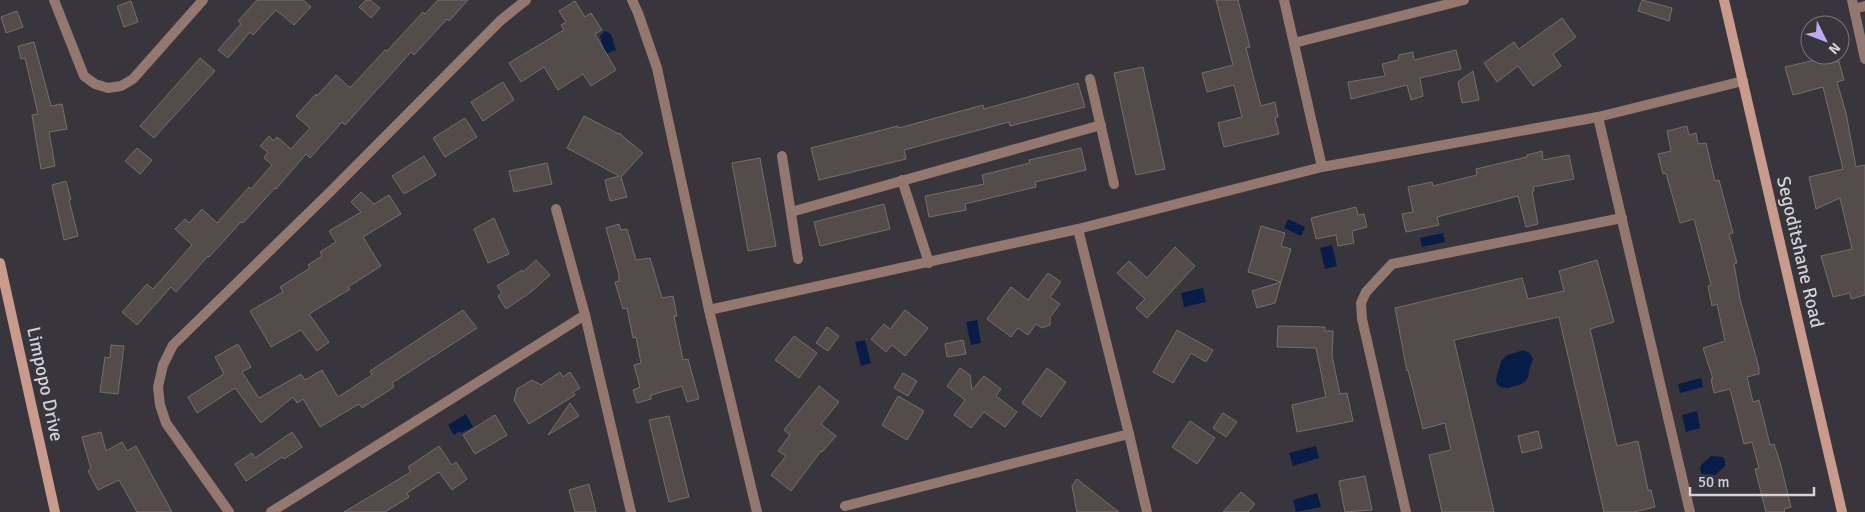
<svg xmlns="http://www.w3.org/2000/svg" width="1865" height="512" font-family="Signika,sans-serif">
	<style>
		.water { fill: #081c48 }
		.building { fill: #534c4a; stroke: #766e6c }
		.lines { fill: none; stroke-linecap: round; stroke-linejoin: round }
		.street { stroke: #94776e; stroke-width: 10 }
		.secondary { stroke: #c89b8c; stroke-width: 10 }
		.labels { text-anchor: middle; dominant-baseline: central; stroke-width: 4.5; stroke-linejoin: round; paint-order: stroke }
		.street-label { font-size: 19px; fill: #d2d1d5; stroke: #38363c }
	</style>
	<rect width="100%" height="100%" fill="#38363c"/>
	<g class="water">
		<path d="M605 31 611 34 616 50 605 54 600 36Z"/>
		<path d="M1288 219 1305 227 1301 236 1284 228Z"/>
		<path d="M1443 233 1445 242 1422 247 1420 238Z"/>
		<path d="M1332 245 1337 266 1325 269 1320 248Z"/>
		<path d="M1203 288 1206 302 1184 307 1181 293Z"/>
		<path d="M977 320 981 343 971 345 966 322Z"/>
		<path d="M865 340 871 363 861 366 855 342Z"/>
		<path d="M1523 350 1530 353 1533 359C1532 362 1531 364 1530 367 1528 374 1530 380 1521 384 1516 386 1513 386 1509 388 1493 389 1495 379 1499 369 1501 364 1500 361 1504 358 1509 353 1517 353 1523 350Z"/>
		<path d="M1701 378 1703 387 1680 393 1678 384Z"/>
		<path d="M1697 411 1700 428 1686 432 1682 415Z"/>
		<path d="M466 414 473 427 461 433 460 431 454 435 448 425Z"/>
		<path d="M1316 446 1319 458 1293 466 1289 453Z"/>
		<path d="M1711 456 1723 457 1725 461V466L1715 475 1702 474 1700 470 1701 465Z"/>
		<path d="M1317 493 1321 507 1296 512 1293 500Z"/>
	</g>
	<g class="building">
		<path d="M257 0H303L311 7 294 25 276 10 253 35 250 32 228 58 218 50 241 24 238 21Z"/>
		<path d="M366 0H370L380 8 371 18 359 7Z"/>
		<path d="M438 0H468L449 21 447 19 414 55 411 52 345 125 342 122 310 158 306 154 276 189 275 188 243 223 241 222 209 257 208 256 176 292 171 287 137 325 122 312 147 284 153 289 192 245 175 229 185 219 189 223 202 209 217 223 249 187 251 189 272 165 264 158 268 152 260 146 269 136 274 141 277 137 291 149 310 128 296 116 316 94 317 96 336 75 349 87H351L385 50 387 51 423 12 425 14Z"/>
		<path d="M1216 0H1238L1250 47 1246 48 1261 106 1275 102 1278 117 1275 118 1279 134 1224 147 1218 123 1242 117 1234 85 1207 92 1202 73 1233 65Z"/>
		<path d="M1642 0 1672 8 1669 21 1638 11Z"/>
		<path d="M131 1 138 22 124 27 117 6Z"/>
		<path d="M575 1 585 17 591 13 602 30 595 34 616 70 591 86 583 74 558 90 544 67 521 82 509 63 564 30 561 25 566 22 559 11Z"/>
		<path d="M17 11 23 27 6 33 1 17Z"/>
		<path d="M1562 18 1576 37 1553 54 1561 66 1533 86 1518 66 1497 82 1484 63 1514 42 1519 49Z"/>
		<path d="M34 42 51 106 62 104 67 129 49 132 55 166 41 169 32 115 38 114 25 58 21 59 18 46Z"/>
		<path d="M1456 50 1461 69 1420 78 1423 96 1411 100 1407 85 1351 99 1348 82 1385 76 1382 64 1398 60 1399 55 1413 52 1414 60Z"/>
		<path d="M1837 55 1844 80 1837 82 1846 113 1856 167 1865 165V295L1851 299 1850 293 1833 297 1821 256 1852 249 1840 198 1816 209 1809 177 1843 169 1823 87 1793 95 1785 67Z"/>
		<path d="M200 58 215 71 154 138 140 126Z"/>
		<path d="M1143 67 1165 169 1136 175 1114 73Z"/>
		<path d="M1473 71 1479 100 1462 103 1458 82Z"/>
		<path d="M503 82 514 100 483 121 471 102Z"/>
		<path d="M1078 83 1085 107 1010 126 1009 122 904 150 906 159 819 180 811 148 898 126 899 128 983 105 984 109Z"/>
		<path d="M584 116 619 134V133L643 153 621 177 627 197 610 201 605 180 619 176 567 148Z"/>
		<path d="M465 118 477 137 445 157 433 138Z"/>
		<path d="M1687 126 1689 135 1696 133 1698 144 1706 143 1715 181 1719 180 1733 233 1729 234 1737 263 1734 264 1740 299 1759 368V374L1747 377 1753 402 1759 400 1770 445 1774 444 1780 462 1791 507 1784 509 1785 512H1766L1755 469 1759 468 1752 442 1744 444 1730 389 1714 393 1711 379H1713L1703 348 1725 341 1717 304 1712 306 1708 286 1711 285 1694 219 1680 223 1666 173 1663 174 1658 154 1671 151 1667 131Z"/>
		<path d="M137 148 152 160 140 174 125 161Z"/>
		<path d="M1081 148 1086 170 1035 182 1036 187 965 204 966 210 929 217 925 196 984 184 982 175 1030 163 1029 160Z"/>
		<path d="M1542 151 1543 160 1569 155 1574 179 1533 187 1534 191H1532L1538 224 1526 227 1518 196 1437 217 1439 225 1406 232 1402 214 1413 212 1408 187 1432 182 1433 186 1477 175 1476 169 1527 157V155Z"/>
		<path d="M424 156 436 175 404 194 392 176Z"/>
		<path d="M760 158 776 246 748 251 732 163Z"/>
		<path d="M547 163 552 184 514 192 509 171Z"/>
		<path d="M66 181 71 200H69L78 236 64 240 52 185Z"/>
		<path d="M361 192 374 204 389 195 401 214 363 237 381 266 348 287 350 289 309 314 329 342 317 351 301 330 271 347 250 311 283 292 280 287 310 268 308 265 322 256 320 252 336 242 329 231 361 212 351 202Z"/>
		<path d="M884 204 890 229 820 246 814 222Z"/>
		<path d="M1356 207 1358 215 1364 214 1367 227 1352 231 1354 243 1338 246 1336 235 1316 239 1311 218Z"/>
		<path d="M494 218 509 254 488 263 474 229Z"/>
		<path d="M619 224 621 230 627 229 636 260 650 258 662 298 673 296 677 316H674L683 360 688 359 699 399 687 402 682 386 651 395V399L637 403 633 390 640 387 634 365 641 363 636 337 633 338 627 308 623 309 615 282 619 281V275L606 228Z"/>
		<path d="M1261 226 1285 233 1281 246 1291 249 1281 282 1248 272Z"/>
		<path d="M1175 247 1195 266 1147 318 1136 308 1145 299 1117 273 1129 261 1147 278Z"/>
		<path d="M536 260 550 275 531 292 506 309 498 296 502 293 497 286 522 270 523 272Z"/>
		<path d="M1597 260 1614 322 1590 329 1617 446 1638 441 1648 490H1651L1655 507 1634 512H1604L1559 317 1454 340 1494 512H1442L1429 455 1451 450 1445 423 1423 429 1408 370 1407 371 1395 308 1522 278 1528 299 1564 291 1559 271Z"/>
		<path d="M1048 273 1061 282 1050 297 1060 304 1050 317V325L1042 328 1036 324 1028 335 1018 328 1011 337 987 319 1011 287 1028 300Z"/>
		<path d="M1281 282 1275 303 1257 308 1252 291Z"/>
		<path d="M463 310 477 328 392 383 394 387 362 408 359 404 320 427 303 399 297 403 293 397 261 423 235 388 197 413 188 397 224 374 215 357 238 344 251 367 242 372 259 398 301 374 305 380 322 370 338 397 372 375 370 371Z"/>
		<path d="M905 310 928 328 905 356 892 345 886 352 871 339 884 324 890 329Z"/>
		<path d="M1278 326 1325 327V331H1333L1332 356 1340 394 1347 393 1353 421 1297 432 1292 405 1326 397 1316 348 1277 347Z"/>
		<path d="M827 327 839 336 828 351 816 343Z"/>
		<path d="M1177 330 1213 350 1206 362 1191 353 1173 383 1153 372Z"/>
		<path d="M794 336 817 353 799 378 775 360Z"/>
		<path d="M963 340 966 354 947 357 945 344Z"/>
		<path d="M111 345 124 346 118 394 100 392 105 357 110 358Z"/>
		<path d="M960 368 970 375 972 390 984 376 1001 389 996 396 1017 412 1005 427 984 412 971 428 954 415 965 400 947 386Z"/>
		<path d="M1047 368 1066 382 1041 417 1022 403Z"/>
		<path d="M560 372 563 377 570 372 580 388 573 392 575 395 529 424 514 400 517 389 532 380 541 385Z"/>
		<path d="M903 373 917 381 908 396 894 388Z"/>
		<path d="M819 386 839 402 821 424 836 436 822 452 821 451 791 491 771 475 786 456 778 451 790 435 784 430Z"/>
		<path d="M898 396 924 411 907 440 882 425Z"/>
		<path d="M570 403 579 416 548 435Z"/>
		<path d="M1223 413 1237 422 1226 437 1213 428Z"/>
		<path d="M495 415 507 435 475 454 463 435Z"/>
		<path d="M669 416 689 497 669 502 649 420Z"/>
		<path d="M1190 421 1215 438 1197 464 1172 447Z"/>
		<path d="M1538 431 1542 448 1522 453 1518 436Z"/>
		<path d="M101 432 106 451 122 442 127 451 136 446 172 512H137L119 480 98 490 88 471 91 469 82 437Z"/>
		<path d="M292 432 302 447 284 459 282 457 246 481 235 464 252 453 255 458Z"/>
		<path d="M439 446 452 465 456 462 467 479 452 490 439 472 407 493 409 497 385 512H344L411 472 408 467Z"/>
		<path d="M1365 476 1372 510 1345 512 1339 481Z"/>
		<path d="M1077 479 1119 512H1077L1072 486Z"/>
		<path d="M589 484 596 512H575L569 490Z"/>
		<path d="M1241 492 1255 504 1248 512H1223Z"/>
	</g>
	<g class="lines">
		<g class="street">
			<path d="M54 0 84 76 95 84 108 88 121 86 133 79 203 0"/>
			<path d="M632 0 638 13 657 68 709 310 757 512"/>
			<path d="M1284 0 1322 167"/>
			<path d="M1852 0 1865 59"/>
			<path d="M1854 9 1865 6"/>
			<path d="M1294 43 1464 0"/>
			<path d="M1090 79 1114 184"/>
			<path d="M1598 117 1690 512"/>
			<path d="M782 156 798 259"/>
			<path d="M902 180 929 263"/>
			<path d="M556 209 585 315 631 512"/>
			<path d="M791 212 1101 125"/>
			<path d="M1078 229 1129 434 1147 512"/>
			<path d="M709 310 1078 229 1322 167 1598 117 1743 81"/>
			<path d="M845 506 1129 434"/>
			<path d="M229 512 166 423 160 405 158 387 163 365 173 345 330 192 500 21 526 0"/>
			<path d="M271 512 585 315"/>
			<path d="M1406 512 1362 319 1361 303 1366 292 1392 264 1622 218"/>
		</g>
		<g class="secondary">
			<path d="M1724 0 1842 512"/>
			<path d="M0 263 55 512"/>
		</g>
	</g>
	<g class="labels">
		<g class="street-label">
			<text transform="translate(1800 252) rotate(77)">Segoditshane Road</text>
			<text transform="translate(45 384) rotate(78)">Limpopo Drive</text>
		</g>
	</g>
	<g transform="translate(1825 40) rotate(132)"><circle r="24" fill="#38363c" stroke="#767479"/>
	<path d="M0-4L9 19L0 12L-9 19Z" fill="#bea9f5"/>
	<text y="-8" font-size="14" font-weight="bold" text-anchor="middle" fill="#d2d1d5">N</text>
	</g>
	<path d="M1690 487v8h124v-8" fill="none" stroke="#d2d1d5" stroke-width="2.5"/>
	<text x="1698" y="487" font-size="15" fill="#d2d1d5" stroke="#38363c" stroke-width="4" paint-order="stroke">50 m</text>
</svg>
